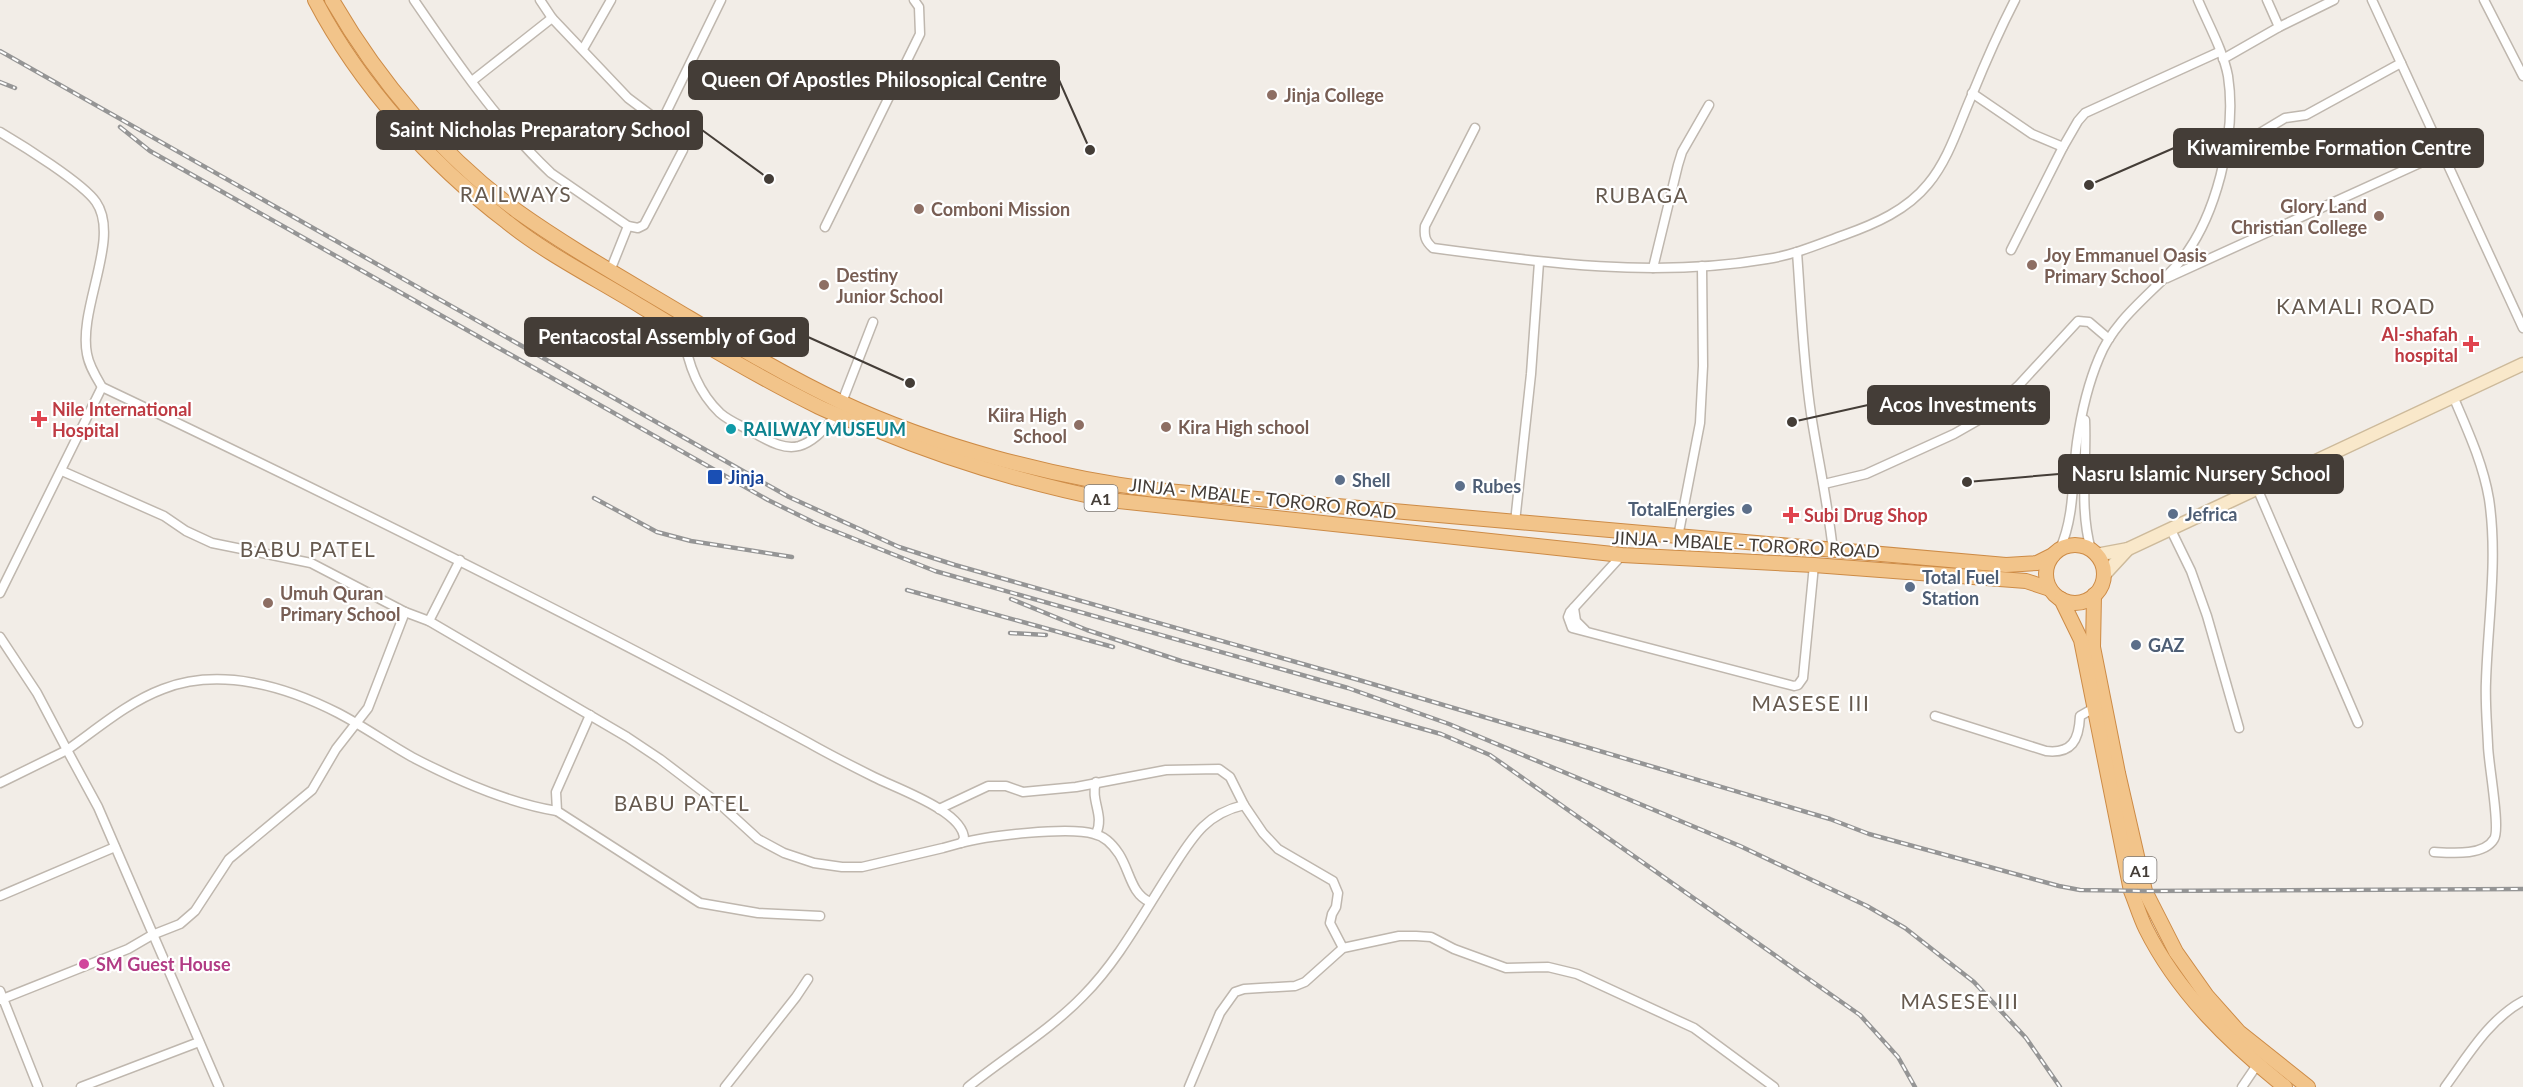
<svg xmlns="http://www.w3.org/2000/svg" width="2523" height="1087" font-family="Lato,sans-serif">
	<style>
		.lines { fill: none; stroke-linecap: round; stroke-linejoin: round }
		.minor-casing { stroke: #bfb7ae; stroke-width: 11 }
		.secondary-casing { stroke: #cdba9b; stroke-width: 15 }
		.trunk-casing { stroke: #cd8b46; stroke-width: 16 }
		.minor { stroke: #fff; stroke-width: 8 }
		.secondary { stroke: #f9e8ca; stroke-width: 12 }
		.trunk { stroke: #f2c48a; stroke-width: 14 }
		.rail-casing { stroke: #959595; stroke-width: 4.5 }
		.rail { stroke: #fff; stroke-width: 2; stroke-dasharray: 7; stroke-linecap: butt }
		.education-dot { fill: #8d6e63; stroke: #fff; stroke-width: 2 }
		.health-dot { fill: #e0444e; stroke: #fff; stroke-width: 2 }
		.culture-dot { fill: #0f9aa8; stroke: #fff; stroke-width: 2 }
		.transit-dot { fill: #1a4fb4; stroke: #fff; stroke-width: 2 }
		.service-dot { fill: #5c6f8a; stroke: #fff; stroke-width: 2 }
		.hotel-dot { fill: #d1479c; stroke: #fff; stroke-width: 2 }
		.labels { text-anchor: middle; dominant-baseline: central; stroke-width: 4.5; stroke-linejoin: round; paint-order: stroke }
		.shield { fill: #fff; stroke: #7c7773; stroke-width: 1.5 }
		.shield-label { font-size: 16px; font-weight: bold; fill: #443d37 }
		.education-label { font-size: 18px; font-weight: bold; fill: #785e54; stroke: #fff; text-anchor: start }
		.health-label { font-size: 18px; font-weight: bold; fill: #be3a42; stroke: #fff; text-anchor: start }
		.culture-label { font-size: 18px; font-weight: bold; fill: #0d838f; stroke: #fff; text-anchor: start }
		.transit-label { font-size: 18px; font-weight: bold; fill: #164399; stroke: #fff; text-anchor: start }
		.service-label { font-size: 18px; font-weight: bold; fill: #4e5e75; stroke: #fff; text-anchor: start }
		.street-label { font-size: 18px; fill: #443d37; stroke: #fff }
		.hotel-label { font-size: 18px; font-weight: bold; fill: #b23c85; stroke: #fff; text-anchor: start }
		.quarter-label { font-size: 21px; letter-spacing: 1.5px; fill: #665a4f; stroke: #fff }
		.leader { fill: none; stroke: #443d37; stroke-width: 2 }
		.callout-dot { fill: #443d37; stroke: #fff; stroke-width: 2 }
		.callout { fill: #443d37; stroke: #443d37; stroke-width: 2 }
		.callout-label { font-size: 20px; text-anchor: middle; font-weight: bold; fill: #fff }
	</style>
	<rect width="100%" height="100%" fill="#f2ede7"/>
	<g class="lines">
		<defs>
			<g id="minor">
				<path d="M414 0C455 60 498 123 551 173L628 226 638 228 644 225 683 150 680 137 628 98 552 18 540 0"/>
				<path d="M2267 0 2279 27"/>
				<path d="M2372 0 2523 328"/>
				<path d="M2484 0 2523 76"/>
				<path d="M583 49 611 0"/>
				<path d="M2223 59 2279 27 2334 0"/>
				<path d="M472 81 552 18"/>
				<path d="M1972 93 2032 134 2063 147"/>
				<path d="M661 123 721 0"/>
				<path d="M1475 128 1425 226C1424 236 1425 241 1433 248 1543 263 1656 278 1767 259 1794 255 1819 244 1844 235 1875 224 1907 210 1928 184 1949 159 1959 124 1972 95 1985 63 1999 31 2015 0"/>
				<path d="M0 132C22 145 83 183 96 202 121 238 78 308 87 354 89 366 96 377 102 387 340 500 577 617 809 743 830 755 852 766 874 777 895 788 964 811 964 839L961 843 943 848 862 867H842L814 863 784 853 758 839 723 807 660 759 627 737 429 621 460 560"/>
				<path d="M2225 154 2285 118 2306 115 2401 63"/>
				<path d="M825 227 920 34 919 7 914 0"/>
				<path d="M2011 250 2063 147 2078 121 2085 113 2219 52"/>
				<path d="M1797 252C1801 306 1803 360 1811 414 1818 459 1828 504 1833 551"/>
				<path d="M1653 268 1678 165 1682 152 1709 105"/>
				<path d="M610 271 628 226"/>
				<path d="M2167 278 2442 153"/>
				<path d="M683 331C687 362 697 391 720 413 730 422 745 427 756 434 769 441 784 450 799 446 816 441 826 426 838 414"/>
				<path d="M842 402 873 322"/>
				<path d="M2085 420C2087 463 2079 507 2091 550"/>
				<path d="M62 471 164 516 186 531 212 543 311 563 405 612 429 621"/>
				<path d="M1824 484 1866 474 1954 434 1982 418 2019 385 2078 321 2089 322 2109 339"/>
				<path d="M2257 488 2358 723"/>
				<path d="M1515 522 1531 374 1539 262"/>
				<path d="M2170 528 2191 571 2207 616 2239 728"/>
				<path d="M1678 537 1700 423 1703 366 1702 266"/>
				<path d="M2060 549C2075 515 2072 478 2077 442 2081 415 2088 384 2099 358 2114 320 2150 295 2177 265 2216 221 2237 134 2228 76 2223 50 2208 24 2198 0"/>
				<path d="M1622 555 1570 612 1568 617 1572 628 1794 686 1798 685 1803 678 1814 565"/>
				<path d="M0 593 102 387"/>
				<path d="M1574 608 1576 621 1585 630"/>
				<path d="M0 637 37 693 67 750C97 729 128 702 163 689 220 667 285 686 338 713 363 726 387 743 412 757 456 780 508 803 557 811"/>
				<path d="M590 715 556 792 557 811 700 903 758 913 820 916"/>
				<path d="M1935 716 2046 751C2072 754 2079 740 2080 716L2094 708"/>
				<path d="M0 783 67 750 98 807 219 1087"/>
				<path d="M939 809 988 786H1006L1023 792 1076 787 1166 770 1219 769 1230 777 1244 805 1263 833 1278 849 1333 881 1338 893 1336 907 1332 914 1330 923 1343 948"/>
				<path d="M1096 834C1105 815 1090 801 1096 782"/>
				<path d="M961 843C987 836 1069 826 1094 834 1105 836 1113 845 1119 854 1130 871 1131 894 1150 902"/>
				<path d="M2434 852C2452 853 2484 856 2494 839 2501 829 2488 762 2488 745 2487 723 2485 702 2486 681 2488 620 2498 559 2489 499 2483 463 2467 429 2453 396"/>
				<path d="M0 896 115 847"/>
				<path d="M0 991 38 1087"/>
				<path d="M0 1000 128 949 152 935 180 924 195 911 229 859 312 790 336 749 368 708 405 612"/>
				<path d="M81 1087 199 1042"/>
				<path d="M725 1087 796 997 808 979"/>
				<path d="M968 1087C1005 1057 1049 1031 1083 996 1119 960 1144 912 1172 869 1192 838 1205 814 1244 805"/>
				<path d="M1189 1087 1220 1013 1235 992 1244 989 1295 986 1305 982 1343 948 1399 936H1416L1431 937 1454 949 1506 968 1548 967 1577 974 1694 1028 1774 1087"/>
				<path d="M2242 1087 2257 1065"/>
				<path d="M2445 1087C2467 1057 2489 1019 2523 1001"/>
			</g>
			<g id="secondary">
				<path d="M2096 555 2128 549 2523 364"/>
				<path d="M2104 575 2128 549"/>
			</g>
			<g id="trunk">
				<path d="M315 0C360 86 430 163 507 222 548 255 597 279 642 307 700 342 758 377 819 407 838 416 858 423 877 430 952 461 1029 484 1109 500L1622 555 1814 565 2026 581 2050 589"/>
				<path d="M332 0C378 80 442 156 517 211 569 248 626 280 681 313 733 344 786 376 841 402 935 446 1052 477 1155 490L2006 565 2037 563 2053 555"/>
				<circle cx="2075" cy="574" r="29"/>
				<path d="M2094 595 2093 647 2118 773 2145 891 2176 952 2207 996 2239 1032 2308 1087"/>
				<path d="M2061 599 2081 640 2131 891C2136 903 2140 917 2146 929 2178 993 2230 1043 2285 1087"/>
			</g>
		</defs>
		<use href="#minor" class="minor-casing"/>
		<use href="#secondary" class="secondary-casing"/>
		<use href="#trunk" class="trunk-casing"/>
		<use href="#minor" class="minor"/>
		<use href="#secondary" class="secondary"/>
		<use href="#trunk" class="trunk"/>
		<defs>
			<g id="rail">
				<path d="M0 51 789 497 899 547 955 565 1359 680 1830 819 1869 834 2059 886 2080 890 2145 891 2523 889"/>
				<path d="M0 82 15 88"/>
				<path d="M120 127 150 151 768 500 817 524 935 571 1348 688 1449 724 1740 846 1867 906 1905 928 1974 982 2026 1038 2060 1087"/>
				<path d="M594 498 657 532 691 541 792 557"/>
				<path d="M907 590 1113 647"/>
				<path d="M1011 599 1087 630 1181 661 1441 734 1490 755 1860 1015 1898 1057 1915 1087"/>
				<path d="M1010 633 1046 635"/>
			</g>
		</defs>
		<use href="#rail" class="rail-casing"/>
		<use href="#rail" class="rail"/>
	</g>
	<g class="education-dot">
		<circle cx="1272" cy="95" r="6"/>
		<circle cx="919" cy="209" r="6"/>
		<circle cx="2379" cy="216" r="6"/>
		<circle cx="2032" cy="265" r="6"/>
		<circle cx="824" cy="285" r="6"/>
		<circle cx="1079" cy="425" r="6"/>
		<circle cx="1166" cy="427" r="6"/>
		<circle cx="268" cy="603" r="6"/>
	</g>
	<g class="health-dot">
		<path d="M2468 335h6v6h6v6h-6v6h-6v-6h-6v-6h6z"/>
		<path d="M36 410h6v6h6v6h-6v6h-6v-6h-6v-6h6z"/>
		<path d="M1788 506h6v6h6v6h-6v6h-6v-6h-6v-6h6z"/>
	</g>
	<circle class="culture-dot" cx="731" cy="429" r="6"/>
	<rect class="transit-dot" x="707" y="469" width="16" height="16" rx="3"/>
	<g class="service-dot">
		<circle cx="1340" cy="480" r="6"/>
		<circle cx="1460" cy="486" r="6"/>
		<circle cx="1747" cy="509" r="6"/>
		<circle cx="2173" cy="514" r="6"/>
		<circle cx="1910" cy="587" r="6"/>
		<circle cx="2136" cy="645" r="6"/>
	</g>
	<circle class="hotel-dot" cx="84" cy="964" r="6"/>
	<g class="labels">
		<g class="shield">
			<rect x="1084.5" y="485" width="33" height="26" rx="4.5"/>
			<rect x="2123.5" y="857" width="33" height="26" rx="4.5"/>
		</g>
		<g class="shield-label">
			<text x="1101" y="498">A1</text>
			<text x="2140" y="870">A1</text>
		</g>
		<g class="education-label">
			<text x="1284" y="95">Jinja College</text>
			<text x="2367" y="206" text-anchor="end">Glory Land<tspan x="2367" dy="21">Christian College</tspan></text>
			<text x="931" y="209">Comboni Mission</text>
			<text x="2044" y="255">Joy Emmanuel Oasis<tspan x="2044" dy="21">Primary School</tspan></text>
			<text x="836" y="275">Destiny<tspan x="836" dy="21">Junior School</tspan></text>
			<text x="1067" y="415" text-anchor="end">Kiira High<tspan x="1067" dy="21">School</tspan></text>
			<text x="1178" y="427">Kira High school</text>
			<text x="280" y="593">Umuh Quran<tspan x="280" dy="21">Primary School</tspan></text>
		</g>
		<g class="health-label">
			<text x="2458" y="334" text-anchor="end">Al-shafah<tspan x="2458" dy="21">hospital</tspan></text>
			<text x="52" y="409">Nile International<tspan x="52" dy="21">Hospital</tspan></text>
			<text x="1804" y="515">Subi Drug Shop</text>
		</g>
		<g class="culture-label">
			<text x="743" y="429">RAILWAY MUSEUM</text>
		</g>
		<g class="transit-label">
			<text x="728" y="477">Jinja</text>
		</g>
		<g class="service-label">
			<text x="1352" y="480">Shell</text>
			<text x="1472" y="486">Rubes</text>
			<text x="1735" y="509" text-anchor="end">TotalEnergies</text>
			<text x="2185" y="514">Jefrica</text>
			<text x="1922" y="577">Total Fuel<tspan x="1922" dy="21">Station</tspan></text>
			<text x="2148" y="645">GAZ</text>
		</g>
		<g class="street-label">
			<text transform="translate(1263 498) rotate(6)">JINJA - MBALE - TORORO ROAD</text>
			<text transform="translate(1746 544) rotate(3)">JINJA - MBALE - TORORO ROAD</text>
		</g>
		<g class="hotel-label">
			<text x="96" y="964">SM Guest House</text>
		</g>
		<g class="quarter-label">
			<text x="516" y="193">RAILWAYS</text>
			<text x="1642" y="194">RUBAGA</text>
			<text x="2356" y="305">KAMALI ROAD</text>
			<text x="308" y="548">BABU PATEL</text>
			<text x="1811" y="702">MASESE III</text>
			<text x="682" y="802">BABU PATEL</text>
			<text x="1960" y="1000">MASESE III</text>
		</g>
	</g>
	<path class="leader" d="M1090 150L1059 80M769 179L702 130M2089 185L2174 148M910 383L808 337M1792 422L1868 405M1967 482L2059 474"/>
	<g class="callout-dot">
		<circle cx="1090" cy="150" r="6"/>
		<circle cx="769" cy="179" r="6"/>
		<circle cx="2089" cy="185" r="6"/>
		<circle cx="910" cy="383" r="6"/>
		<circle cx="1792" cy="422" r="6"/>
		<circle cx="1967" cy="482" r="6"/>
	</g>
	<g class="callout">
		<rect x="689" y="61" width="370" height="38" rx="6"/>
		<rect x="377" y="111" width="325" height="38" rx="6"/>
		<rect x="2174" y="129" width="309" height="38" rx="6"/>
		<rect x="525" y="318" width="283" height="38" rx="6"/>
		<rect x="1868" y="386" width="181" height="38" rx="6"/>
		<rect x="2059" y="455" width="284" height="38" rx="6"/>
	</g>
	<g class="callout-label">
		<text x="874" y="87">Queen Of Apostles Philosopical Centre</text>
		<text x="540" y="137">Saint Nicholas Preparatory School</text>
		<text x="2329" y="155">Kiwamirembe Formation Centre</text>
		<text x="667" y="344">Pentacostal Assembly of God</text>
		<text x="1958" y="412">Acos Investments</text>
		<text x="2201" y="481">Nasru Islamic Nursery School</text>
	</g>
</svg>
